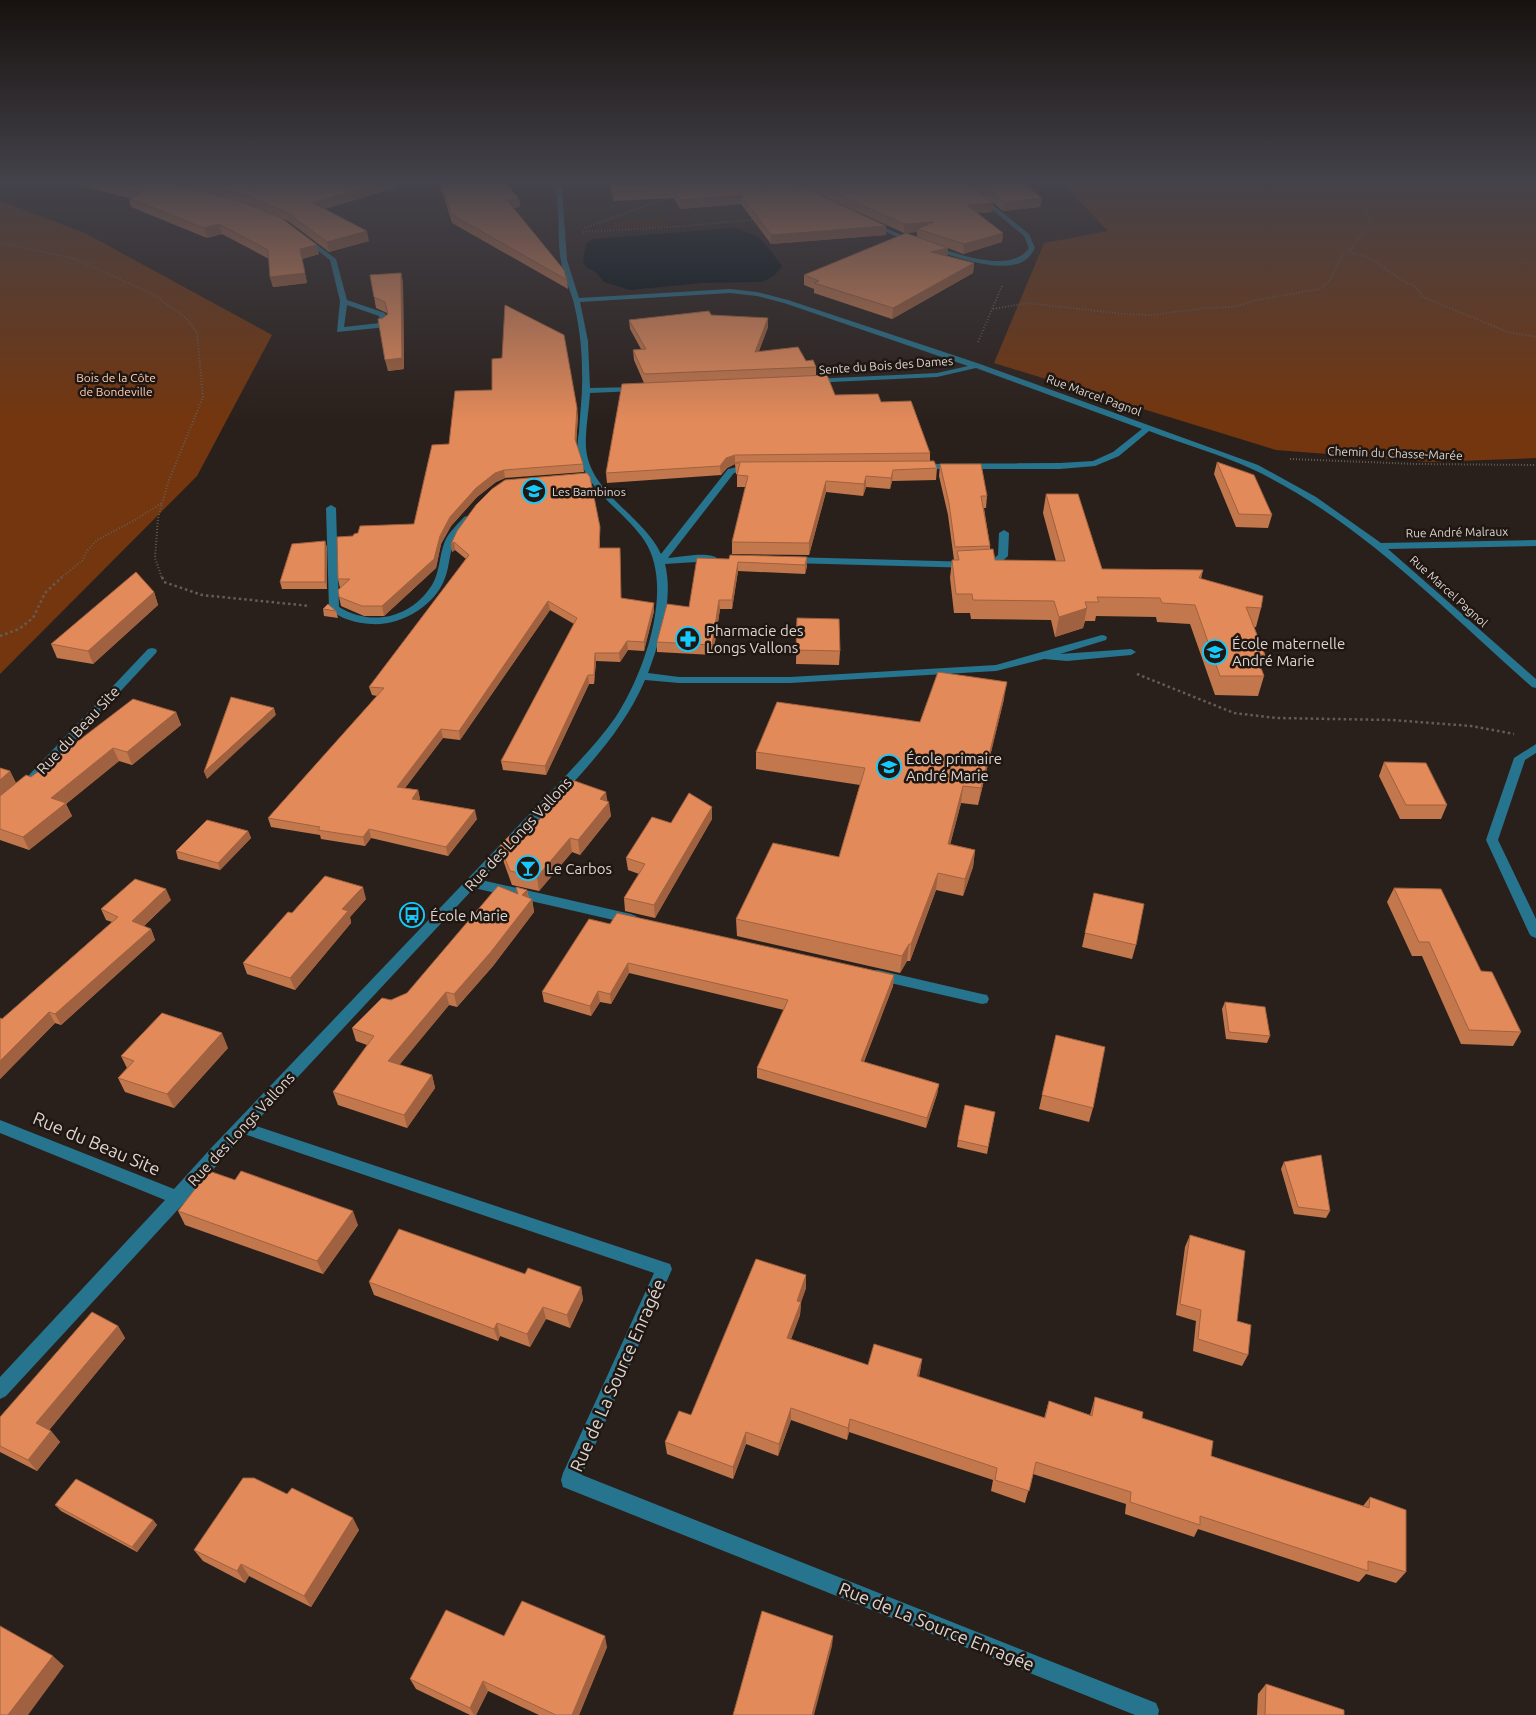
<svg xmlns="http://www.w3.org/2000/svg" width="1536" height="1715" font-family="Ubuntu,sans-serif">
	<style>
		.green { fill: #4c2004 }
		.forest { fill: #74360e }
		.water { fill: #021016 }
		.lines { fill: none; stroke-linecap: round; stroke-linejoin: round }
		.path-far1 { stroke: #645c57; stroke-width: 2; stroke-dasharray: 1 2; stroke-linecap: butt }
		.path { stroke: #645c57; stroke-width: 2.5; stroke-dasharray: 2.5 3; stroke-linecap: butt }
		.minor { fill: #26748e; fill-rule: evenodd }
		.wall { fill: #c3774d; fill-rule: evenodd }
		.shaded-wall { fill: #9f613f }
		.building { fill: #e38a5a; stroke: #9f613f }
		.labels { text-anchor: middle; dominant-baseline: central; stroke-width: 5; stroke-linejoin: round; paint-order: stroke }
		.far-street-label { font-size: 12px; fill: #dbd5d1; stroke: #201712 }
		.far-park-label { font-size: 12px; fill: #fecfb7; stroke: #201712 }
		.far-poi-label { font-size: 12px; fill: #dbd5d1; stroke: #201712; text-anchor: start }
		.poi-label { font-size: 15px; fill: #dbd5d1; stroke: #201712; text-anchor: start }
		.street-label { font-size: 15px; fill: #dbd5d1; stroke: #201712 }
		.near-street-label { font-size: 18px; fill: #dbd5d1; stroke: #201712 }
	</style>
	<rect width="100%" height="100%" fill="#2a201b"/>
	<path class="green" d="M665 219 667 226 614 228V222Z"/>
	<g class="forest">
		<path d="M1061 182H1536V458L1430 462 1276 450 994 363 1044 243 1108 231Z"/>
		<path d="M0 201 85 233 272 335 197 476 0 674Z"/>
	</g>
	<path class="water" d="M733 228C762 234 765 244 782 266 776 275 771 279 760 282L702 283 630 290 604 282 596 272 587 268 583 262 586 244 593 239Z"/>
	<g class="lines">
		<g class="path-far1">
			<path d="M585 228 669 197"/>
			<path d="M583 232 687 226 757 219"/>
			<path d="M0 243 76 259 154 295 186 318 197 333 203 397 169 480 158 518 155 558 162 578"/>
			<path d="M1352 248 1351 253 1370 258 1400 279 1416 287 1423 297 1508 332 1536 337"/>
			<path d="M993 309 1028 303 1123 314 1152 315 1206 308 1233 307 1257 300 1320 289 1331 279 1340 259 1352 247 1371 221 1356 188 1363 182"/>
			<path d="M978 342 1002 286"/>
			<path d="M1290 459 1416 464 1536 465"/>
			<path d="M61 578 83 560 86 552 97 540 135 520 162 503"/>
		</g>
		<g class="path">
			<path d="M162 577 164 582 202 595 310 606"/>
			<path d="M0 636 19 629 33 618 45 593 62 577"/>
			<path d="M1137 674 1234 713 1276 718 1392 720 1471 726 1514 734"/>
		</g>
		<g class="minor">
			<path d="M553 182H559L562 191 567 260 579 298 730 289 757 292 788 300 980 364 1258 465 1316 497 1381 543 1536 540V546L1388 549 1536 679V688L1532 687C1446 611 1357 518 1252 469 1219 454 1183 444 1149 431L1119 456 1095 466 1060 469H919L915 466 916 464 1060 463 1093 461 1113 452 1142 429 976 368 937 377 810 383V379H813L937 373 968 366 784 303 757 296 730 293 580 302 588 341 590 388 636 387 640 389 636 391 590 393C589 411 585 430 586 448 590 494 643 515 661 554L728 469 752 464 756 467 734 473 668 558C680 557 708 551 717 558L712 561 665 564C674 600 660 640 648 673L679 677H790L996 665 1102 635 1106 636 1107 638 1106 640 1060 654 1131 649 1136 652 1131 655 1067 661 1044 659 996 671 790 683H679L645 680C625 727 590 765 555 802 530 828 506 854 481 880L631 914 636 916 638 919 636 922 631 924 474 888 253 1125 670 1264 672 1269 582 1475 1156 1703 1159 1710 1158 1715H1135L563 1487 561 1480 563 1473 654 1273 244 1134 184 1203 6 1396 0 1399V1377L165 1200 0 1133V1120L174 1189 213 1146 561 781C579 761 599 741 615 718 643 676 676 587 644 540 623 509 585 491 578 451 577 444 578 438 579 432 580 412 583 392 582 371 582 348 579 323 573 300 569 287 563 274 561 261 556 234 562 208 553 182Z"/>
			<path d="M959 182H965L1029 234 1035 248C1033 251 1031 255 1028 258 1007 277 954 256 930 249V247L932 246C958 253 1010 275 1029 248L1024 236Z"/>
			<path d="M872 222 915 241 916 242 911 243 870 225V223Z"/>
			<path d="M303 237H307L336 259 347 300 385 313 387 327 337 332 340 301 330 260 303 239ZM347 305 379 316 380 323 344 327Z"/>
			<path d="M331 505 336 508 339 607C372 627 411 618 432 585 440 572 439 555 445 541 449 532 457 525 464 517L467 516 472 519C466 526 458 532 455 540 449 552 450 565 445 578 435 606 401 626 371 624 357 623 339 619 329 608L326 508Z"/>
			<path d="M1004 530 1009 533 1008 556 998 565 975 568 790 563 785 560 790 557 975 562 992 560 998 555 999 533Z"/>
			<path d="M152 648 156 649 157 651 156 653 38 780H30L28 777 30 774 148 649Z"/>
			<path d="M1536 744V753L1525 760 1498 840 1536 919V938L1531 936 1529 933 1486 840 1514 758Z"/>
			<path d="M878 970 982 994 987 995 989 999 987 1003 982 1004 873 979 871 975 873 971Z"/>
		</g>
	</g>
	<g class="wall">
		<path d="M65 182H393L394 188 325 209 369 241 329 252 288 221 282 219 319 254 302 259 307 283 273 287 270 277 269 259 222 234 207 238 131 207 129 198Z"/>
		<path d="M439 182H505L519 199 520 207 513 208 567 280 568 289 452 223Z"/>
		<path d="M609 182H967L993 203 992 212 977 213 1003 233 1002 242 963 254 948 248 947 256 974 263 973 273 892 319 814 293V289L804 285V275L906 233H904L792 182 886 235 771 244 741 204 680 209 674 198 614 201ZM917 232V237L906 233Z"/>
		<path d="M968 182H1028L1032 190 1042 198 1040 207 1003 211Z"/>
		<path d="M401 273 403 283 404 369 388 371 383 318 387 314V313L376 308 370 275Z"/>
		<path d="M711 315 768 327 759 351 806 361 816 367V375L835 395 881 402 930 453V461L937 468 936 480 892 481 890 489 866 487 863 496 826 492 809 555 732 554V542L746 487H737V474H736L735 464 727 468 721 475 607 483 606 473 644 383 634 360 633 350 641 349 630 329 629 320Z"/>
		<path d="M578 416 576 443 583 464 584 472 505 478 496 482 477 497 451 526 441 544 436 568 384 616H364L341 606 339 597 340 588 338 579 353 536 358 533 414 524 449 444Z"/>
		<path d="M1217 462 1272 515 1268 528 1236 527 1214 474Z"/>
		<path d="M940 464 987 496 986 508H984L990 546V549L995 560 1056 561 1043 513 1046 494 1102 569 1203 570 1201 579 1261 608 1256 627H1254L1265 655 1261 669 1264 676 1258 696 1215 695 1190 624 1157 622 1156 617 1096 616 1095 621H1085L1083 628 1055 637 1051 620 971 619 970 613H954L950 578 952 560H954L948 515 939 476Z"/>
		<path d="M600 527V548L620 556 621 598 654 611 644 651 628 650 620 662 596 661 594 684H589L546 775 503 770 501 761 574 624 550 610 460 740 443 738 405 788 418 790 420 799 419 800 477 819 448 856 371 838 365 846 321 839 320 835 271 827 268 818 377 696 372 695 369 687 466 559 455 550 452 552 451 544 457 531Z"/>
		<path d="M325 541 327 548V589H282L280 582Z"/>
		<path d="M807 557V566L805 574 738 571 732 609H720L713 655 657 652V642L689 607 729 559Z"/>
		<path d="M154 592 158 605 93 664 57 658 51 644Z"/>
		<path d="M323 609 336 611 338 618 324 616Z"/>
		<path d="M797 618 840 651 839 665 796 664Z"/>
		<path d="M1004 699 978 805 961 803 950 844 975 850 973 867 963 896 936 890 910 961H907L900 973 737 936 736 919 839 857 860 785 756 769V752L920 722Z"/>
		<path d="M176 712 181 725 132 765 119 761 66 804 72 816 29 850 0 840V768L10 771 16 783Z"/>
		<path d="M1384 762 1447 805 1441 819H1400L1379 776Z"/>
		<path d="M607 801 611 816 580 855 572 852 539 891 512 885 503 860 500 846 523 839Z"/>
		<path d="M712 819 655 918 625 911 624 898 639 874 628 870 626 858 671 823Z"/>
		<path d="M248 831 251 838 220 870 178 859 176 851Z"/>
		<path d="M516 887 527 890 529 898 532 899 534 912 493 966 457 1007 449 1005 399 1065 432 1075 435 1088 407 1128 338 1105 333 1092 367 1045 356 1041 352 1028 391 1000 407 993 517 893Z"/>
		<path d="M1394 888 1481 971 1521 1032 1513 1046 1461 1044 1422 956H1412L1387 902Z"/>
		<path d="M1094 893 1136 945 1132 959 1082 947Z"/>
		<path d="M366 899 350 917 351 923 295 990 247 974 243 963 292 913Z"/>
		<path d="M171 900 144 926 151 929 155 940 61 1025 55 1023 0 1079V1018L2 1019 112 922 106 920 101 909Z"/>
		<path d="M610 924 894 975 893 986 864 1062 939 1084 937 1094 926 1128 757 1078V1068L784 1010 629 973 611 1004 600 1002 591 1016 544 1002 542 992Z"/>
		<path d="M1225 1002 1270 1036 1267 1043 1226 1039 1222 1009Z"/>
		<path d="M1056 1035 1093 1108 1089 1122 1039 1109Z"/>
		<path d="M228 1048 174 1108 125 1092 118 1078 127 1068 121 1056Z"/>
		<path d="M995 1112 987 1154 957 1147 958 1140Z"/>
		<path d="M1284 1162 1330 1211 1326 1218 1294 1214 1281 1169Z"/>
		<path d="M235 1180 358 1225 323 1274 185 1225 178 1211Z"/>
		<path d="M1190 1235 1237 1321 1248 1355 1242 1366 1193 1351 1196 1321 1176 1315 1185 1247Z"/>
		<path d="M525 1274 581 1287 583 1300 570 1328 546 1319 530 1347 500 1336 498 1341 374 1295 369 1282Z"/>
		<path d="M806 1275V1288L801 1302 800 1315 791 1339 868 1365 922 1359 919 1377 1044 1418 1049 1401 1090 1415 1095 1397 1142 1418 1211 1456 1363 1506 1370 1497 1406 1572 1396 1583 1366 1574 1359 1582 1198 1529 1194 1537 1125 1514 1126 1504 1033 1474 1025 1503 991 1491 993 1480 849 1432 847 1440 791 1420 778 1456 746 1444 733 1479 667 1454 665 1442 691 1415Z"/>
		<path d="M118 1326 125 1338 49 1430 51 1431 60 1442 37 1471 0 1452V1417Z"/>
		<path d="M287 1494 359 1530 311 1607 249 1576 245 1583 203 1561 194 1550Z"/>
		<path d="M55 1505 153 1520 157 1525 137 1552 61 1511Z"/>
		<path d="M504 1636 607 1647 579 1715H539L488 1691 476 1715H470L416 1689 410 1679Z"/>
		<path d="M1266 1684 1344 1715H1257L1258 1694Z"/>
	</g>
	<g class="shaded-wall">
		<path d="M383 182H393L394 188 315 212 313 203Z"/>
		<path d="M1032 185 1031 194 1026 186Z"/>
		<path d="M741 195V204L680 209V200Z"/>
		<path d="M1042 198 1040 207 1003 211 1004 202Z"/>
		<path d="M519 199 520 207 508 208 507 200Z"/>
		<path d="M993 203 992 212 966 214 967 205Z"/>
		<path d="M934 222 917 229V232L904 233V224Z"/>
		<path d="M219 224 222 234 207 238 204 228Z"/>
		<path d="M886 226V235L771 244V235Z"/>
		<path d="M367 231 369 241 329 252 327 242Z"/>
		<path d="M1003 233 1002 242 963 254 964 244Z"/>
		<path d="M317 245 319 254 302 259 300 249Z"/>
		<path d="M948 248 947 258 931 252Z"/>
		<path d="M974 263 973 273 892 319 893 308Z"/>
		<path d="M305 273 307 283 273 287 270 277Z"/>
		<path d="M401 273 403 283 404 369 388 371 385 360Z"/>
		<path d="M768 318V327L755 361V352Z"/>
		<path d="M577 408 578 416 576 448 575 439Z"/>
		<path d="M735 455V464L727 468 721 475 720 466 726 458Z"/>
		<path d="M504 470 505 478 496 482 477 497 451 526 441 544 436 568 384 616 382 606 440 536 450 517 476 488 495 473Z"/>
		<path d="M893 470 892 481 890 489 891 478Z"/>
		<path d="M866 476V487L863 496 864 484Z"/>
		<path d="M826 481V492L809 555V543Z"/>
		<path d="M325 541 327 548V589L325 582Z"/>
		<path d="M454 542 455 550 452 552 451 544Z"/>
		<path d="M807 557V566L805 574V565Z"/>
		<path d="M738 562V571L732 609V600Z"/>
		<path d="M154 592 158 605 93 664 88 651Z"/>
		<path d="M719 600 720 609 713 655 712 645Z"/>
		<path d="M548 601 550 610 460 740 459 731Z"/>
		<path d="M654 603V611L644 651V642Z"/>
		<path d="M1087 608 1083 628 1055 637 1059 617Z"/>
		<path d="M627 641 628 650 620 662 619 653Z"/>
		<path d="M595 653 596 661 594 684V675Z"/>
		<path d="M588 675 589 684 546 775 545 766Z"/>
		<path d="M1007 682 1004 699 978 805 981 788Z"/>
		<path d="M274 708 276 715 207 779 204 772Z"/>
		<path d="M176 712 181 725 132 765 127 752Z"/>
		<path d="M441 729 443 738 399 796 397 787Z"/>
		<path d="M113 748 119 761 66 804 72 816 29 850 23 837 51 798Z"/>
		<path d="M10 771 16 784 0 798V780Z"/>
		<path d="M963 786 961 803 946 861 948 844Z"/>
		<path d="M418 790 420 799 414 808 412 799Z"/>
		<path d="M606 792 608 804 609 802 611 816 580 855 578 840 600 799Z"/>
		<path d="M712 807V819L655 918 654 905Z"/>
		<path d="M475 810 477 819 448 856 446 847Z"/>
		<path d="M369 829 371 838 365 846 363 837Z"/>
		<path d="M248 831 251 838 220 870 218 863Z"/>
		<path d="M570 838 572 852 539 891 537 877Z"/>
		<path d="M975 850 973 867 963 896 965 879Z"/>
		<path d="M938 873 936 890 910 961 911 944Z"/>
		<path d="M363 887 366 899 350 917 351 923 295 990 290 978 342 909Z"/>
		<path d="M166 889 171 900 137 932 132 921Z"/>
		<path d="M527 890 529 903 522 895Z"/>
		<path d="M532 899 534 912 493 966 457 1007 454 994Z"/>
		<path d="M151 929 155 940 61 1025 55 1014Z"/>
		<path d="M909 944 907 961 900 973 902 956Z"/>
		<path d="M628 963 629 973 611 1004 610 994Z"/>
		<path d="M894 975 893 986 860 1071 861 1061Z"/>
		<path d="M598 991 600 1002 591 1016 590 1006Z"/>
		<path d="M446 992 449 1005 392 1074 388 1061Z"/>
		<path d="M49 1012 55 1023 0 1079V1061Z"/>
		<path d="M222 1033 228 1048 174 1108 167 1094Z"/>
		<path d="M432 1075 435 1088 407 1128 404 1115Z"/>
		<path d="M939 1084 937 1094 926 1128 927 1118Z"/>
		<path d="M353 1211 358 1225 323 1274 317 1261Z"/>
		<path d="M806 1275V1288L801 1302 800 1315 787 1350V1338L797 1301Z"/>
		<path d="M581 1287 583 1300 570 1328 567 1315Z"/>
		<path d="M543 1307 546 1319 530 1347 527 1334Z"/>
		<path d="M497 1323 500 1336 498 1341 494 1329Z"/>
		<path d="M118 1326 125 1338 46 1434 36 1423Z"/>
		<path d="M922 1359 920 1372 915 1389 917 1376Z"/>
		<path d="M791 1408V1420L778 1456 779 1444Z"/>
		<path d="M850 1419 849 1432 847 1440 848 1428Z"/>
		<path d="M51 1431 60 1442 37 1471 28 1460Z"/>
		<path d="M746 1432V1444L733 1479V1467Z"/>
		<path d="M353 1518 359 1530 311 1607 304 1596Z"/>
		<path d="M153 1520 157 1525 137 1552 132 1547Z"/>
		<path d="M241 1564 249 1576 245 1583 237 1571Z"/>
		<path d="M605 1636 607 1647 579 1715H572Z"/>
		<path d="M833 1636 832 1646 814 1715H812Z"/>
		<path d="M53 1656 64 1666 28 1715H8Z"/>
		<path d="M483 1681 488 1691 476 1715H474L470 1708Z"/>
	</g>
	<g class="building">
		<path d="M96 182H170L245 203 280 217 317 245 300 249 305 273 270 277 268 250 219 224 204 228 129 198 142 193Z"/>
		<path d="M194 182H383L313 203 367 231 327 242 286 212 251 197Z"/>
		<path d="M441 182H505L519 199 507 200 564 270 567 280 451 214Z"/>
		<path d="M611 182H792L886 226 771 235 741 195 680 200 674 189 613 192Z"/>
		<path d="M811 182H967L993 203 967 205 1003 233 964 244 917 229 934 222 904 224Z"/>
		<path d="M979 182H1028L1032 185 1026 186 1042 198 1004 202Z"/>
		<path d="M906 233 948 248 931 252 974 263 893 308 814 283 819 281 804 275Z"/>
		<path d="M401 273 402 358 385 360 378 319 383 318 388 314 385 302 374 297 370 275Z"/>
		<path d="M505 305 564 335 577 408 575 439 583 464 504 470 495 473 476 488 450 517 440 536 434 559 382 606H362L339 597 338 590 350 579H338L337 537 353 536 354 534 358 533 360 526 414 524 432 445 449 444 455 391 492 390V359L502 358Z"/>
		<path d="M709 311 711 315 768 318 755 352 798 347 806 361 813 360 816 367 644 374 633 350 646 349 629 320Z"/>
		<path d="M827 375 835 395 878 394 881 402 911 401 930 453 735 455 726 458 720 466 606 473 622 384Z"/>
		<path d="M934 461 937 468 893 470 891 478 866 476 864 484 826 481 809 543 732 542 748 476 737 475 740 463H735L739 462Z"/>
		<path d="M1217 462 1254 475 1272 515 1239 514Z"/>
		<path d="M940 464H981L987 496H981L990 546 955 547 949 503Z"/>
		<path d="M587 473 590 477 600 527 599 548H620L621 598 654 603 644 642 627 641 619 653H595L594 675H588L545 766 501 761 577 618 548 601 459 731 441 729 397 787 418 790 412 799 475 810 446 847 369 829 363 837 318 830 320 827 268 818 384 688 369 687 469 555 454 542 451 544 457 531 476 505 492 489 505 480Z"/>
		<path d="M1046 494H1078L1102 569 1203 570 1199 578 1263 596 1261 608 1246 607 1265 655H1256L1264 676H1220L1195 605 1162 603 1160 598 1097 597 1099 602H1085L1087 608 1059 617 1054 601 973 600 972 594H956L952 560H959L957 551 993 549 995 560 1065 561Z"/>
		<path d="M325 541V582H280L292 544Z"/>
		<path d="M730 555 807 557 805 565 738 562 732 600H719L712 645 657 642 667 604 689 607 697 558 729 559Z"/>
		<path d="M136 572 154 592 88 651 51 644Z"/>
		<path d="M328 604 336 611 323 609Z"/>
		<path d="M797 618 839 619 840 651 796 650Z"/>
		<path d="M938 672 1007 682 981 788 963 786 948 844 975 850 965 879 938 873 911 944H909L902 956 736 919 773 843 839 857 865 768 756 752 777 702 920 722Z"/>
		<path d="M231 697 274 708 204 772Z"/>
		<path d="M133 699 176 712 127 752 113 748 51 798 66 803 23 837 0 829V796L26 775 31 777Z"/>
		<path d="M1384 762 1426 763 1447 805H1406Z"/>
		<path d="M0 768 10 771 0 780Z"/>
		<path d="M572 780 606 792 600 799 609 802 578 840 570 838 537 877 510 871 500 846 509 836 523 839Z"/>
		<path d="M689 793 712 807 654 905 624 898 645 864 626 858 652 817 671 823Z"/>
		<path d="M207 820 248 831 218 863 176 851Z"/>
		<path d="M325 876 363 887 342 909 348 911 290 978 243 963 288 912 292 913Z"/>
		<path d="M135 879 166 889 132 921 151 929 55 1014 49 1012 0 1061V1018L2 1019 118 917 101 909Z"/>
		<path d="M498 886 518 894 516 887 527 890 522 895 532 899 490 953 454 994 446 992 388 1061 432 1075 404 1115 333 1092 374 1036 352 1028 382 998 391 1000 407 993Z"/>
		<path d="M1394 888 1441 889 1481 971 1492 972 1521 1032 1469 1030 1429 942H1419Z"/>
		<path d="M1094 893 1144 904 1136 945 1085 933Z"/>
		<path d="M617 913 894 975 861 1061 939 1084 927 1118 757 1068 788 1000 628 963 610 994 598 991 590 1006 542 992 589 919 610 924Z"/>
		<path d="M1225 1002 1265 1007 1270 1036 1229 1032Z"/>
		<path d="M162 1013 222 1033 167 1094 118 1078 134 1061 121 1056Z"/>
		<path d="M1056 1035 1105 1047 1093 1108 1042 1095Z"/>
		<path d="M965 1105 995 1112 988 1147 958 1140Z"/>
		<path d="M1321 1155 1330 1211 1298 1207 1284 1162Z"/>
		<path d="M209 1171 235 1180 241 1171 353 1211 317 1261 178 1211Z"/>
		<path d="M399 1229 525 1274 528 1268 581 1287 567 1315 543 1307 527 1334 497 1323 494 1329 369 1282Z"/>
		<path d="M1190 1235 1245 1251 1237 1321 1251 1325 1248 1355 1198 1339 1201 1310 1180 1304Z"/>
		<path d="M756 1259 806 1275 797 1301 801 1302 787 1338 868 1365 874 1344 922 1359 917 1376 1045 1418 1049 1401 1092 1416 1095 1397 1143 1412 1142 1418 1213 1441 1211 1456 1369 1508 1370 1497 1406 1510V1572L1368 1561V1571L1200 1516V1525L1130 1502 1131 1492 1036 1462 1029 1491 995 1480 997 1468 850 1419 848 1428 791 1408 779 1444 746 1432 733 1467 665 1442 679 1411 691 1415Z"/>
		<path d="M92 1312 118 1326 36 1423 51 1431 28 1460 0 1446V1417Z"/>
		<path d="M243 1478H254L287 1494 292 1488 353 1518 304 1596 241 1564 237 1571 194 1550Z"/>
		<path d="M76 1479 153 1520 132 1547 55 1505Z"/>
		<path d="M522 1601 605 1636 572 1715H556L483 1681 470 1708 410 1679 446 1610 504 1636Z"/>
		<path d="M762 1611 833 1636 812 1715H733Z"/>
		<path d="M0 1626 53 1656 8 1715H0Z"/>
		<path d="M1266 1684 1344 1710V1715H1265Z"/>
	</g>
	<linearGradient id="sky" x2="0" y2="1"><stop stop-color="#17120f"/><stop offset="0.43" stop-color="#44424a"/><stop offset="1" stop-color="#44424a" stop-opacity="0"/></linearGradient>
	<rect width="1536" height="422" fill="url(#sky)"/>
	<defs>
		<symbol id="school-ring" viewBox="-11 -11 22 22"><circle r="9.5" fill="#201712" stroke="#15cafb" stroke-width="1.5"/><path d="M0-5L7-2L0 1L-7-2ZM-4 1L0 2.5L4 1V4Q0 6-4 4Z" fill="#15cafb"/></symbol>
		<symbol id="pharmacy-ring" viewBox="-11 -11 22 22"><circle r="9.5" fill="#201712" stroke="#15cafb" stroke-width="1.5"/><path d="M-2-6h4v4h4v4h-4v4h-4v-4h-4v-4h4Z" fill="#15cafb"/></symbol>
		<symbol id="bar-ring" viewBox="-11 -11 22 22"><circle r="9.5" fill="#201712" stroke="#15cafb" stroke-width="1.5"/><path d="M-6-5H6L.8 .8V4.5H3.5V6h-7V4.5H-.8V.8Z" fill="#15cafb"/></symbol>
		<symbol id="bus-ring" viewBox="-11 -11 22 22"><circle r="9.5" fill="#201712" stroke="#15cafb" stroke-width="1.5"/><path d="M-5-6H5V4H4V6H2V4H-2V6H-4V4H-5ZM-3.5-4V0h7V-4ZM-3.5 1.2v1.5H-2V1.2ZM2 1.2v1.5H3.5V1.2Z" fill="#15cafb"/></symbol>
	</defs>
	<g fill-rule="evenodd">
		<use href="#school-ring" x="520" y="477" width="28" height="28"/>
		<use href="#pharmacy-ring" x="674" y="625" width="28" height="28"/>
		<use href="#school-ring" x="1201" y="638" width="28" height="28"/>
		<use href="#school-ring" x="875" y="753" width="28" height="28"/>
		<use href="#bar-ring" x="514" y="854" width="28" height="28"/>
		<use href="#bus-ring" x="398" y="901" width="28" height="28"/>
	</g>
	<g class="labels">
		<g class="far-street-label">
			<text transform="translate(886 365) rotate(-4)">Sente du Bois des Dames</text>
			<text transform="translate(1094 395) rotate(20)">Rue Marcel Pagnol</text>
			<text transform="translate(1395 453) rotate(2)">Chemin du Chasse-Marée</text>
			<text transform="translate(1457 532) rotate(-1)">Rue André Malraux</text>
			<text transform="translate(1449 591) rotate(42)">Rue Marcel Pagnol</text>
		</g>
		<g class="far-park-label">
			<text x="116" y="377">Bois de la Côte<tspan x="116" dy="14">de Bondeville</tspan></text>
		</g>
		<g class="far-poi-label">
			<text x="552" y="491">Les Bambinos</text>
		</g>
		<g class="poi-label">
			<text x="706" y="630">Pharmacie des<tspan x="706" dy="17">Longs Vallons</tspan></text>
			<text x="1232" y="643">École maternelle<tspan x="1232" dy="17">André Marie</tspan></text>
			<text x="906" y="758">École primaire<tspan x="906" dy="17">André Marie</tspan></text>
			<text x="546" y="868">Le Carbos</text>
			<text x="430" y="915">École Marie</text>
		</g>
		<g class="street-label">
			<text transform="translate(78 730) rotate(-47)">Rue du Beau Site</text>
			<text transform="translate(518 834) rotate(-47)">Rue des Longs Vallons</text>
			<text transform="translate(241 1129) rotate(-47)">Rue des Longs Vallons</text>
		</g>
		<g class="near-street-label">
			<text transform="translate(97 1143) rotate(23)">Rue du Beau Site</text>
			<text transform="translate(617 1375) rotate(-66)">Rue de La Source Enragée</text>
			<text transform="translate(937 1626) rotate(22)">Rue de La Source Enragée</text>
		</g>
	</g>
</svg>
